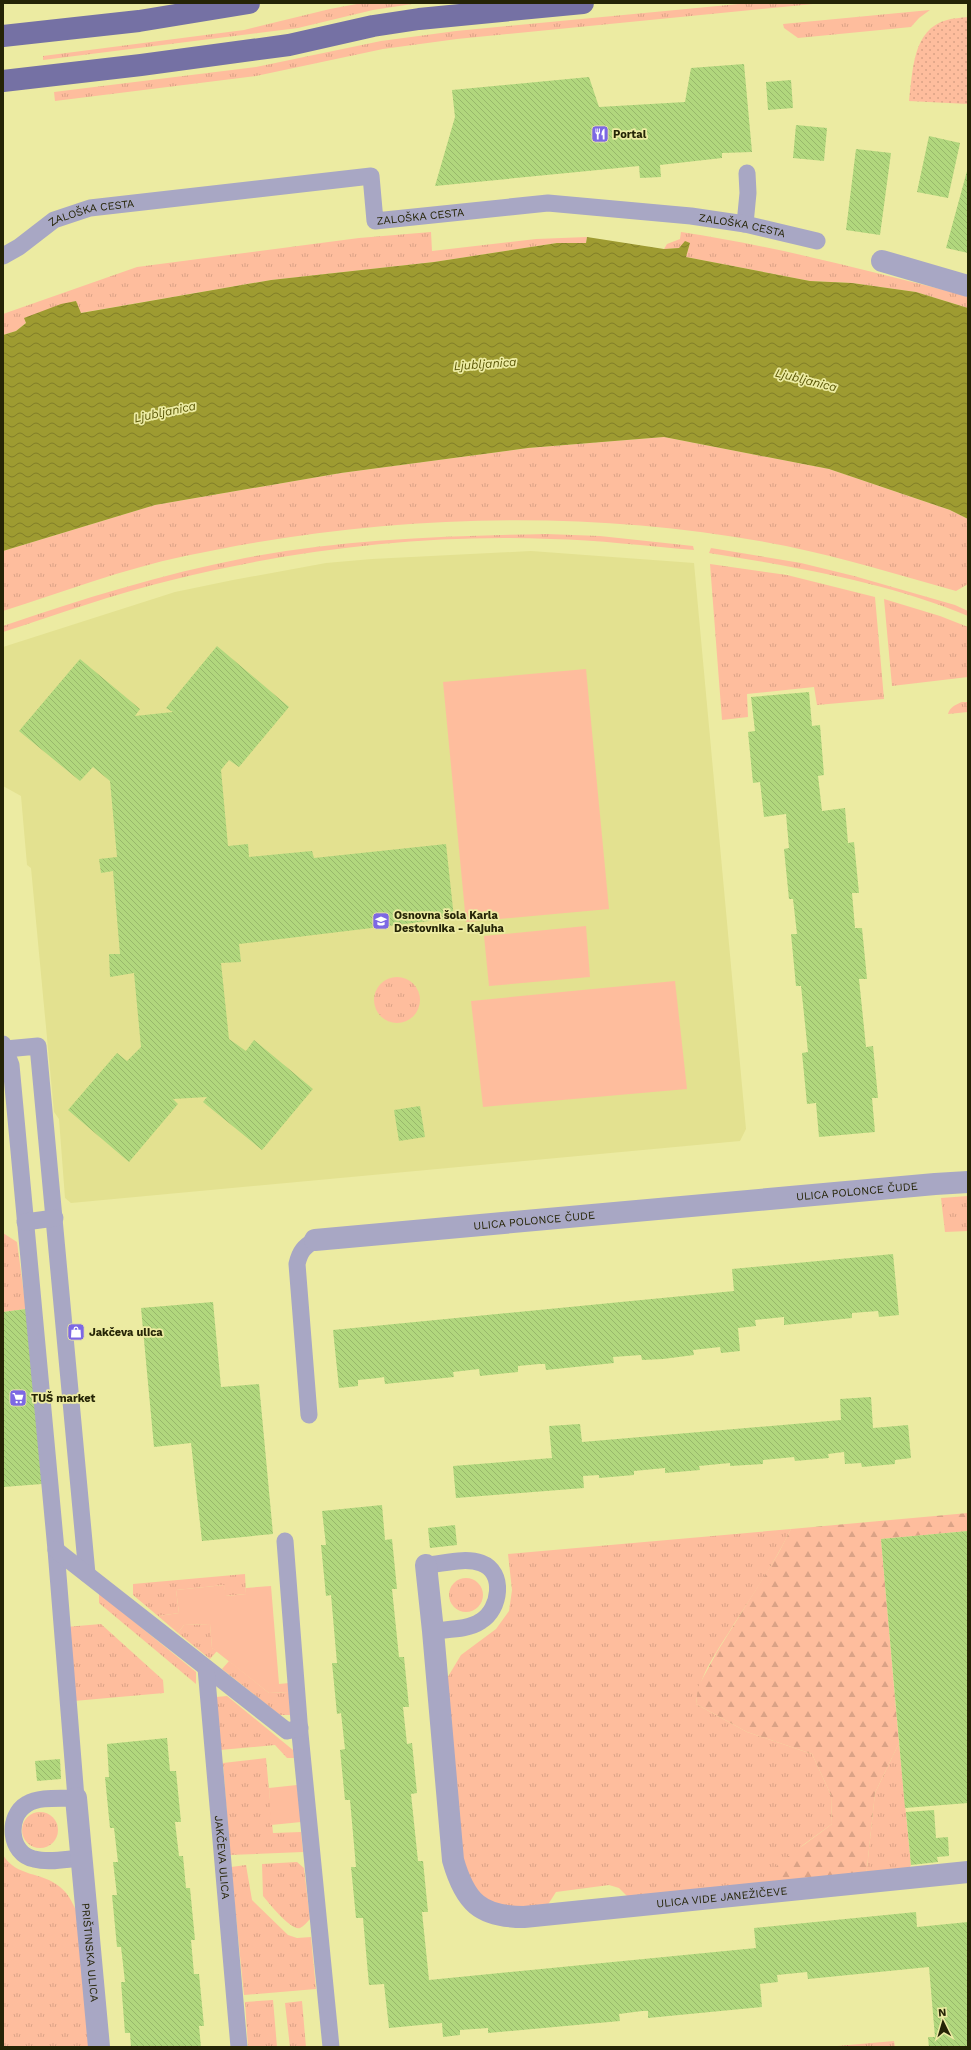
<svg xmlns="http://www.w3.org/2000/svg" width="971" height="2050" font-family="'Work Sans',sans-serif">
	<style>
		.built { fill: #e3e190 }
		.grass { fill: url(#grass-tufts) }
		.forest { fill: url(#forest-firs) }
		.park { fill: #febd9d }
		.garden { fill: url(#garden-dots) }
		.water { fill: url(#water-waves) }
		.building { fill: url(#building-back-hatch) }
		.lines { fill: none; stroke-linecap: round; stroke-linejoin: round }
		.service { stroke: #a8a7c4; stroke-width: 17 }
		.minor { stroke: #a8a7c4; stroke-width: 22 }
		.primary { stroke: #7571a4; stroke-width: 22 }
		.labels { text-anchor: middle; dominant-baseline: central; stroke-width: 3.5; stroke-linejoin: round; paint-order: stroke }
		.poi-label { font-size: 11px; font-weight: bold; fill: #252406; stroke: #eceba2; text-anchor: start }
		.street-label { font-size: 11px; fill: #252406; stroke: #eceba2 }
		.water-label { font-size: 12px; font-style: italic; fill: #595605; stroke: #eceba2 }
	</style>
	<defs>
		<pattern id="grass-tufts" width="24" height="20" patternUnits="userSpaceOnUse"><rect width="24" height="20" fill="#febd9d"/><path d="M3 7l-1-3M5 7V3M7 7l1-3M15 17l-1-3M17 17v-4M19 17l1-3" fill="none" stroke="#daa286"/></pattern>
		<pattern id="forest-firs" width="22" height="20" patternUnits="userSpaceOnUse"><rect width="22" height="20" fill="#febd9d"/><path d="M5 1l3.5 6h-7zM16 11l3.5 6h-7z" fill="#daa286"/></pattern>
		<pattern id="garden-dots" width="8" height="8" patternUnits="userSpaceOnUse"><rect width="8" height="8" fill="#febd9d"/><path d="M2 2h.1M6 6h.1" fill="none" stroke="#daa286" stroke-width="1.8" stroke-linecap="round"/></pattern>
		<pattern id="water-waves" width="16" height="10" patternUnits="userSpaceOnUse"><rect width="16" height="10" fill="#9e9b31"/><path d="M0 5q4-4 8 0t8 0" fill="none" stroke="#817e28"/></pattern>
		<pattern id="building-back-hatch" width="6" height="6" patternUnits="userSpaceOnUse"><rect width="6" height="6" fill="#b1d77d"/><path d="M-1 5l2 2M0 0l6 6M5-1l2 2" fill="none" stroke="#98b86b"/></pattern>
	</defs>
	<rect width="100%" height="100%" fill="#eceba2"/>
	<path class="built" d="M531 551 694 563 746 1129 740 1141 71 1203 65 1198 59 1119 54 1112 31 868 27 865 21 796 3 786V647L175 592 233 580 326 563 372 559Z"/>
	<g class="grass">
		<path d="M362 3H419L373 10 298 28 43 60V56L244 30 330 9Z"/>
		<path d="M749 3H823L457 39 383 49 256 76 55 101 54 92 256 67 381 41 456 31Z"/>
		<path d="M930 10 919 18 911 27 798 38 784 28 783 24Z"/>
		<path d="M431 232 432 251 536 239 587 237 586 243H557L434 262 271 280 80 313 76 301 25 318 26 323 16 331 3 335V314L137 267 359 238Z"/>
		<path d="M681 232C774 246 865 270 956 293L968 297V308L916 292 852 283 810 281 686 257 690 243 679 248 664 249 667 244 680 239Z"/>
		<path d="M664 437 829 469 950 510 968 519V584L956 591C900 575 843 558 786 546 588 507 381 514 185 556 123 569 63 592 3 611V551L155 505 341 473 528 448Z"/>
		<path d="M546 534 600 536 693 546 694 550C646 546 598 540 550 539 425 534 292 550 172 580 114 594 59 614 3 632V626C82 599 162 574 245 558 344 539 445 536 546 534Z"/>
		<path d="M711 548 801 563 854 576 955 605 968 611V616C886 582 796 567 709 553Z"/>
		<path d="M710 564 787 575 875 597 884 699 817 705 814 687 747 694 748 717 722 720Z"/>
		<path d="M884 599 940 616 968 627V677L892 686Z"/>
		<path d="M962 702H968V712L948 714C950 707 955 705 962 702Z"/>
		<circle cx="397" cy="1000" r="23"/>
		<path d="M968 1196V1231L945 1232 941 1198Z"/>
		<path d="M3 1233 17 1242 26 1309 3 1312Z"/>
		<path d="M791 1529C775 1562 754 1593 734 1624 719 1649 699 1674 696 1704L747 1732 812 1754 831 1795 832 1824 803 1845 764 1886 630 1899 619 1888 609 1885 556 1892 547 1906C500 1911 486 1909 461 1866L446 1680 461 1655 496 1629 509 1611 512 1590 508 1554Z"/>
		<path d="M245 1574 246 1594 225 1596 224 1585 176 1590 179 1613 158 1616 133 1595V1584Z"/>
		<circle cx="466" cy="1595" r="17"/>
		<path d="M99 1593 196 1672V1684L99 1603Z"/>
		<path d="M101 1624 163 1680 164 1693 74 1701 66 1627Z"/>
		<path d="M210 1624 212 1648 217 1651 210 1659 178 1633 184 1625Z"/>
		<path d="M229 1661 269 1693 289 1692 290 1715H280L222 1669Z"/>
		<path d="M227 1696 293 1750 294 1758H287L275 1745 220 1750 216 1697Z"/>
		<path d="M899 1743 911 1865 906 1873 866 1877 875 1793Z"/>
		<path d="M266 1758 273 1833 301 1832 303 1852 230 1855 223 1763Z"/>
		<circle cx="40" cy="1830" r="18"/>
		<path d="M3 1855C16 1877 43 1872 60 1887 68 1893 72 1902 76 1910L91 2047H3Z"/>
		<path d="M297 1862 304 1868 310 1919C307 1922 304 1926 300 1928 291 1931 268 1902 263 1896L262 1864Z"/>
		<path d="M246 1865 252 1900 288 1935 297 1938 311 1937 316 1989 244 1995 231 1867Z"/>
		<path d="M273 2000 277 2047H248L245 2002Z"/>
		<path d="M302 2001 306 2047H290L285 2003Z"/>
		<path d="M894 2041 895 2047H826Z"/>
	</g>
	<path class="forest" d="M968 1513V1531L881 1539 899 1743 875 1793 866 1877 764 1886 778 1864 832 1824 831 1795 812 1754 747 1732 696 1704 698 1687 717 1652 778 1554 791 1529Z"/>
	<g class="park">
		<path d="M586 669 609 909 466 922 443 682Z"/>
		<path d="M586 926 590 977 489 986 484 936Z"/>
		<path d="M675 981 687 1089 483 1107 471 1001Z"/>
		<path d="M224 1585 226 1596 246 1594V1588L271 1586 279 1684 289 1683V1692L269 1693 212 1648 210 1624 184 1625 178 1633 158 1616 179 1613 176 1590Z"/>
		<path d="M297 1785 301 1822 271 1825 269 1788Z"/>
	</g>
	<path class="garden" d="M968 17V104L909 101C913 72 912 29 947 20 953 18 961 18 968 17Z"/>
	<path class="water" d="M587 237 664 249 679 248 685 241 690 243 686 257 810 281 852 283 916 292 968 308V519L950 510 829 469 664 437 528 448 341 473 155 505 3 551V335L16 331 26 323 24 318 61 304 76 301 81 313 271 280 434 262 557 243H586Z"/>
	<g class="building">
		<path d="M744 64 752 152 722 153V158L660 165 661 177 640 178 639 166 435 186 455 117 452 90 589 77 599 107 685 102 691 68Z"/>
		<path d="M791 80 793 108 768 110 766 82Z"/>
		<path d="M796 125 827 128 824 161 793 158Z"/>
		<path d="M929 136 960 143 948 198 917 192Z"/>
		<path d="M856 149 891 153 880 235 846 230Z"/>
		<path d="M967 171 968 172V253L946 248Z"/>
		<path d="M217 646 289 707 239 767 229 760 221 770 228 846 248 844 249 857 312 851 314 858 446 844 454 918 239 944 241 962 221 963 229 1039 246 1051 254 1040 313 1089 262 1150 203 1102 207 1097 173 1099 178 1104 129 1162 68 1110 117 1053 127 1061 141 1047 134 973 110 977 109 954H120L113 871 101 873 99 859 117 857 110 781 93 767 80 781 19 731 80 659 140 709 135 716 173 712 166 708Z"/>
		<path d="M809 692 812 726 820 725 824 775 818 776 822 811 845 808 848 843 854 842 859 893H852L855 928H862L867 979H859L866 1047 873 1046 878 1098H872L875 1132 819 1137 816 1103 807 1104 802 1053 808 1052 801 986H796L791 934H797L793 899H789L784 849 789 848 786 814 764 817 760 782 753 783 748 732 755 731 751 697Z"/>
		<path d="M420 1106 425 1137 399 1141 394 1110Z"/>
		<path d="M893 1254 899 1315 879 1317 878 1311 852 1313V1318L784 1325V1317L755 1320 756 1326 738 1328 740 1351 721 1353 720 1347 693 1350 694 1355 663 1359 642 1360 641 1355 613 1357 614 1363 546 1370 545 1364H539L518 1366V1372L480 1376 479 1369 453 1372 454 1377 385 1384 384 1377 378 1378 358 1380V1386L339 1388 333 1330 734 1291 732 1269Z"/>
		<path d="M213 1302 221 1387 259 1384 273 1534 202 1541 191 1443 154 1447 141 1308Z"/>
		<path d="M26 1309 42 1484 3 1487V1312Z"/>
		<path d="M871 1397 873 1428 908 1425 911 1458 895 1460V1464L862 1467 861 1463 845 1464 844 1452 828 1454 829 1458 795 1461 794 1457 763 1460V1464L730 1466V1463L699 1466 700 1470 665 1473V1468L634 1471V1475L599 1478V1475L583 1476 584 1488 456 1498 453 1466 552 1458 549 1426 580 1424 582 1442 841 1420 840 1399Z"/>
		<path d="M382 1505 385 1540 392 1539 397 1589H392L399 1657H404L409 1707H403L407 1744 412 1743 417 1793 411 1794 418 1861H423L428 1912H422L429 1980 756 1948 754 1928 916 1912 917 1927 968 1922V2047H929L928 2037H935L929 1967 808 1979 807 1972 777 1975 778 1982 760 1984 762 2007 648 2018V2011H642L619 2014 620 2021 488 2033V2028L460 2030V2035L443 2037 442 2023 389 2028 384 1984 369 1985 363 1918H356L351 1867H356L350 1800H345L340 1750 345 1749 341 1713 337 1714 332 1663H337L331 1595 326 1596 321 1545H326L322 1511Z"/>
		<path d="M455 1525 457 1545 430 1548 428 1528Z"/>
		<path d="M968 1531V1803L905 1808 881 1539Z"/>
		<path d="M167 1738 170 1771H176L181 1822H175L179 1856H183L186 1888H190L195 1940H191L194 1974H199L204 2026H199L201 2047H131L130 2033H125L121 1982H125L123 1964 121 1947H117L112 1895H117L113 1862H118L114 1828H110L105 1777H109L107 1744Z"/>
		<path d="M60 1759 61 1779 37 1781 35 1761Z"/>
		<path d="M934 1810 936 1838 948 1837 949 1856 937 1857 938 1862 911 1865 906 1812Z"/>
	</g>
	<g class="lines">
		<g class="service">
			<path d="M745 224 748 193 747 173"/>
			<path id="s1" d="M3 256 19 247 54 220 90 208 371 176 375 221 548 203 691 216 745 224 817 241"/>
			<path d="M3 1044 11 1065 56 1550 76 1798C62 1799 40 1796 27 1804 6 1816 9 1854 34 1859 49 1863 66 1859 81 1858"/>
			<path d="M6 1049 38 1046 87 1574"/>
			<path d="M25 1222 55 1218"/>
			<path d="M309 1415 297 1264C300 1251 304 1247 315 1240"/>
			<path d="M285 1541 300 1734 331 2047"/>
			<path d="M56 1550 287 1731 300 1728"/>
			<path d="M426 1565C442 1564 465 1557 481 1563 506 1572 500 1610 481 1621 468 1630 449 1629 433 1631"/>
			<path id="s2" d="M206 1668 239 2047"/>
		</g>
		<g class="minor">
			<path d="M882 261 968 286"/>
			<path id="s3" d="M315 1240 935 1184 968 1182"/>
			<path id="s4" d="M426 1565 433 1631 453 1860C465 1902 480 1917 524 1917L968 1872"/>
			<path id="s5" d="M76 1798 99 2047"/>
		</g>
		<g class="primary">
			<path d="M3 36 139 21 249 3"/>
			<path d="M3 81 141 65 289 45 373 26 419 19 583 3"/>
		</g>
	</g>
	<defs>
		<symbol id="restaurant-square" viewBox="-11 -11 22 22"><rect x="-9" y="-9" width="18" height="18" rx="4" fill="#7d68e4" stroke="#eceba2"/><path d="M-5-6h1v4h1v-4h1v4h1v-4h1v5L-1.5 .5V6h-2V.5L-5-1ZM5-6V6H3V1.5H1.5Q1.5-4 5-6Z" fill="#fff"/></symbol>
		<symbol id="school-square" viewBox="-11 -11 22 22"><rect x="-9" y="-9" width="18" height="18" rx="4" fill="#7d68e4" stroke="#eceba2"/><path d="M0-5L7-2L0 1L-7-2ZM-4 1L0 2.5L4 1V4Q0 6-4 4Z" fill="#fff"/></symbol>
		<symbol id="shop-square" viewBox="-11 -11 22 22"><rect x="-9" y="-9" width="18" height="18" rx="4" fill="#7d68e4" stroke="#eceba2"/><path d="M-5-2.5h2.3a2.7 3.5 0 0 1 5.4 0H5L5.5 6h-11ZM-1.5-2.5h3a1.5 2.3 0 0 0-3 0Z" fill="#fff"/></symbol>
		<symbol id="supermarket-square" viewBox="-11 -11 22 22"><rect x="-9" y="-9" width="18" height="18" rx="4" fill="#7d68e4" stroke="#eceba2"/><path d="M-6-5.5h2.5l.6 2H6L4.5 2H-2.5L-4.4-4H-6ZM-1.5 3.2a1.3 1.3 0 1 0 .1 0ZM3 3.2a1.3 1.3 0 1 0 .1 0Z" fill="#fff"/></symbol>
	</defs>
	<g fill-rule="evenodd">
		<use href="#restaurant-square" x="590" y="124" width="20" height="20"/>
		<use href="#school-square" x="371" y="911" width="20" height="20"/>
		<use href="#shop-square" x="66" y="1322" width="20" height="20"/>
		<use href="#supermarket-square" x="8" y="1388" width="20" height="20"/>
	</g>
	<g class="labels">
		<g class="poi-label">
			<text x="613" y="134">Portal</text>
			<text x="394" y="915">Osnovna šola Karla<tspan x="394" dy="13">Destovnika - Kajuha</tspan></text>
			<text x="89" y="1332">Jakčeva ulica</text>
			<text x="31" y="1398">TUŠ market</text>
		</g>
		<g class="street-label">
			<text stroke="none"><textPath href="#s1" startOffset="101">ZALOŠKA CESTA</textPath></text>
			<text stroke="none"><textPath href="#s1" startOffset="474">ZALOŠKA CESTA</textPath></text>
			<text stroke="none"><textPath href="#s1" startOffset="798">ZALOŠKA CESTA</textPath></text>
			<text stroke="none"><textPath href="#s3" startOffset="544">ULICA POLONCE ČUDE</textPath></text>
			<text stroke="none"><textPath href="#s3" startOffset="220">ULICA POLONCE ČUDE</textPath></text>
			<text stroke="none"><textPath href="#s2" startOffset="190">JAKČEVA ULICA</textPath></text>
			<text stroke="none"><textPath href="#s4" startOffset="596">ULICA VIDE JANEŽIČEVE</textPath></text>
			<text stroke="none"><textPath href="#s5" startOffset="155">PRIŠTINSKA ULICA</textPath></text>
		</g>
		<g class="water-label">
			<text transform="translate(485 364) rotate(-4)">Ljubljanica</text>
			<text transform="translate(806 380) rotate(14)">Ljubljanica</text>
			<text transform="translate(165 412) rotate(-12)">Ljubljanica</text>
		</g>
	</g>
	<rect width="971" height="2050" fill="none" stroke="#252406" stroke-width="8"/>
	<g transform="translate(943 2022) rotate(355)" stroke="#eceba2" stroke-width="3" paint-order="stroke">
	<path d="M0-3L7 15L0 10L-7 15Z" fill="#252406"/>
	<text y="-6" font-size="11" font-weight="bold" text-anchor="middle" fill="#252406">N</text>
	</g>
</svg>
